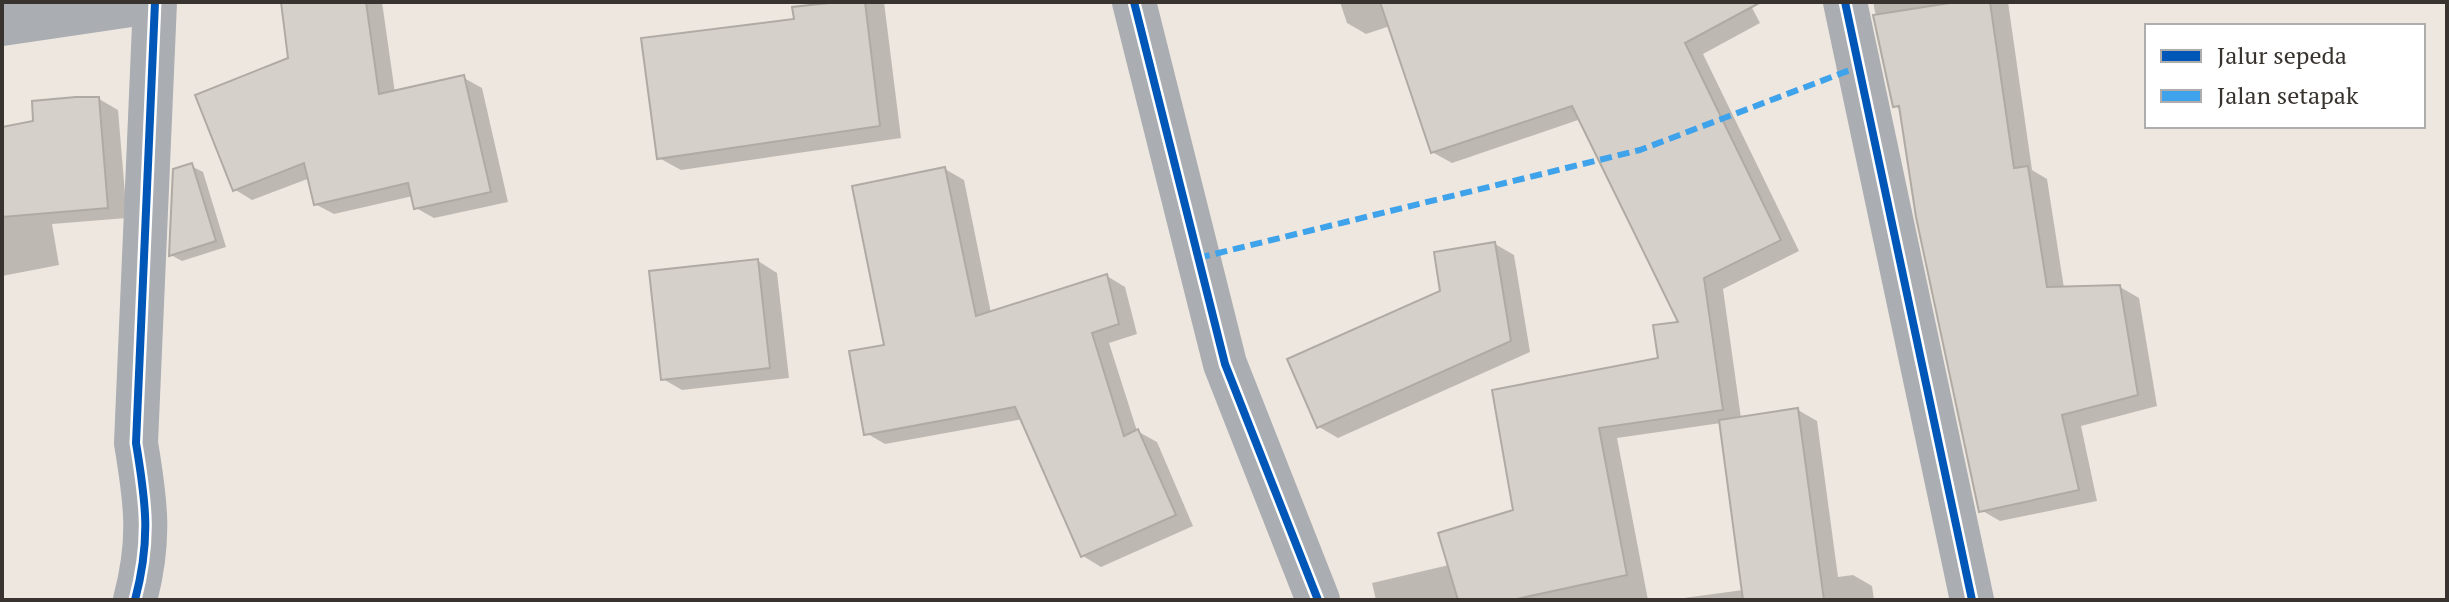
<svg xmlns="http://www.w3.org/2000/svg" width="2449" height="602" font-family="'PT Serif',serif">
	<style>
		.shadow { fill: #0003 }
		.building { fill: #d6d0ca; stroke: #b0aaa4; stroke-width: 2 }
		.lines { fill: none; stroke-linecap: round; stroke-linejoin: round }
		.minor { stroke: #aaadb2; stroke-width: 44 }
		.quiet { stroke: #3fa3eb; stroke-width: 6; stroke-dasharray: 12 6; stroke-linecap: butt }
		.cycleway-casing { stroke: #fff; stroke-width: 13 }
		.cycleway { stroke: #0057b8; stroke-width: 8 }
	</style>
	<rect width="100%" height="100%" fill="#eee7df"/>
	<g class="shadow">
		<path d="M283 2H382L395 93 464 78 482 88 508 202 434 218 416 208 413 196 334 214 315 204 310 178 252 200 234 189 290 60Z"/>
		<path d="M811 2H884L901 138 681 170 659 158 811 7Z"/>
		<path d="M1340 2H1749L1760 23 1703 54 1799 251 1723 289 1741 418 1798 410 1817 421 1838 577 1853 575 1872 586 1874 600H1669L1743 590 1721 423 1617 438 1648 600H1376L1372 583 1449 565 1515 512 1660 360 1681 323 1581 119 1452 163 1432 152 1390 26 1366 34 1347 23Z"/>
		<path d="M1873 2H2008L2032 170 2047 179 2064 288 2120 287 2139 298 2157 406 2081 426 2097 501 2000 521 1981 510 1902 110 1895 106Z"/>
		<path d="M99 99 118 110 127 218 52 224 59 265 2 276V129L35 123Z"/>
		<path d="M191 166 203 172 226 247 182 261 171 255Z"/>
		<path d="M945 169 964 180 991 313 1107 276 1125 287 1137 334 1109 343 1137 431 1157 442 1193 526 1101 567 1083 556 1023 419 885 444 866 433 886 347Z"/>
		<path d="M1495 244 1514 255 1530 352 1338 438 1319 427 1442 292Z"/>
		<path d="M758 261 777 273 789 378 682 390 663 379Z"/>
	</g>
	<g class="building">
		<path d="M281 2H366L379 94 464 75 491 192 414 209 408 183 314 205 304 163 233 191 195 95 288 58Z"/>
		<path d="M838 2H865L880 126 657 159 641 38 794 19 792 7Z"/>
		<path d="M1380 2H1761L1685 43 1781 240 1704 278 1723 410 1599 428 1627 575 1512 600H1458L1438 533 1513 510 1492 390 1658 358 1653 325 1678 322 1572 106 1431 153Z"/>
		<path d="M1956 2H1990L2014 168 2028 166 2047 287 2120 285 2138 395 2062 415 2079 490 1979 512 1916 217 1899 106 1893 107 1873 15Z"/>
		<path d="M76 97H99L108 208 2 217V127L33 121 32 101Z"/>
		<path d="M192 163 216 241 169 256 173 169Z"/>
		<path d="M945 167 976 316 1107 274 1119 324 1092 333 1124 436 1138 429 1176 515 1081 557 1015 407 864 435 849 351 884 345 852 186Z"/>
		<path d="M1495 242 1511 341 1317 428 1287 359 1440 291 1434 252Z"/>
		<path d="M758 259 770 368 661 380 649 271Z"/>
		<path d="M1798 408 1824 600H1743L1719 420Z"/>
	</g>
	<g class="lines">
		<g class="minor">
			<path d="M1134 2 1225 364 1318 600"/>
			<path d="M1845 2 1972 600"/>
			<path d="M2 24 151 2"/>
			<path d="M135 600C151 540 146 503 136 443L155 2"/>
		</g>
		<path class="quiet" d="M1198 258 1640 150 1858 67"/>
		<defs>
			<g id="cycleway">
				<path d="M1134 2 1225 364 1318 600"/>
				<path d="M1845 2 1972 600"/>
				<path d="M135 600C151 540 146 503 136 443L155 2"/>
			</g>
		</defs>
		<use href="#cycleway" class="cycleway-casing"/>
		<use href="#cycleway" class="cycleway"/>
	</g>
	<rect width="2449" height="602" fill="none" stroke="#38332e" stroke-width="8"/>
	<rect x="2145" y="24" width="280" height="104" fill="#ffffff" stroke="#afadab" stroke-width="2"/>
	<rect x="2161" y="50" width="40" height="12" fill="#0057b8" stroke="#afadab" stroke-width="2"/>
	<text x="2217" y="64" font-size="24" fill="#38332e">Jalur sepeda</text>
	<rect x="2161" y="90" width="40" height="12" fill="#3fa3eb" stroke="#afadab" stroke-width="2"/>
	<text x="2217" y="104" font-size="24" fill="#38332e">Jalan setapak</text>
</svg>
